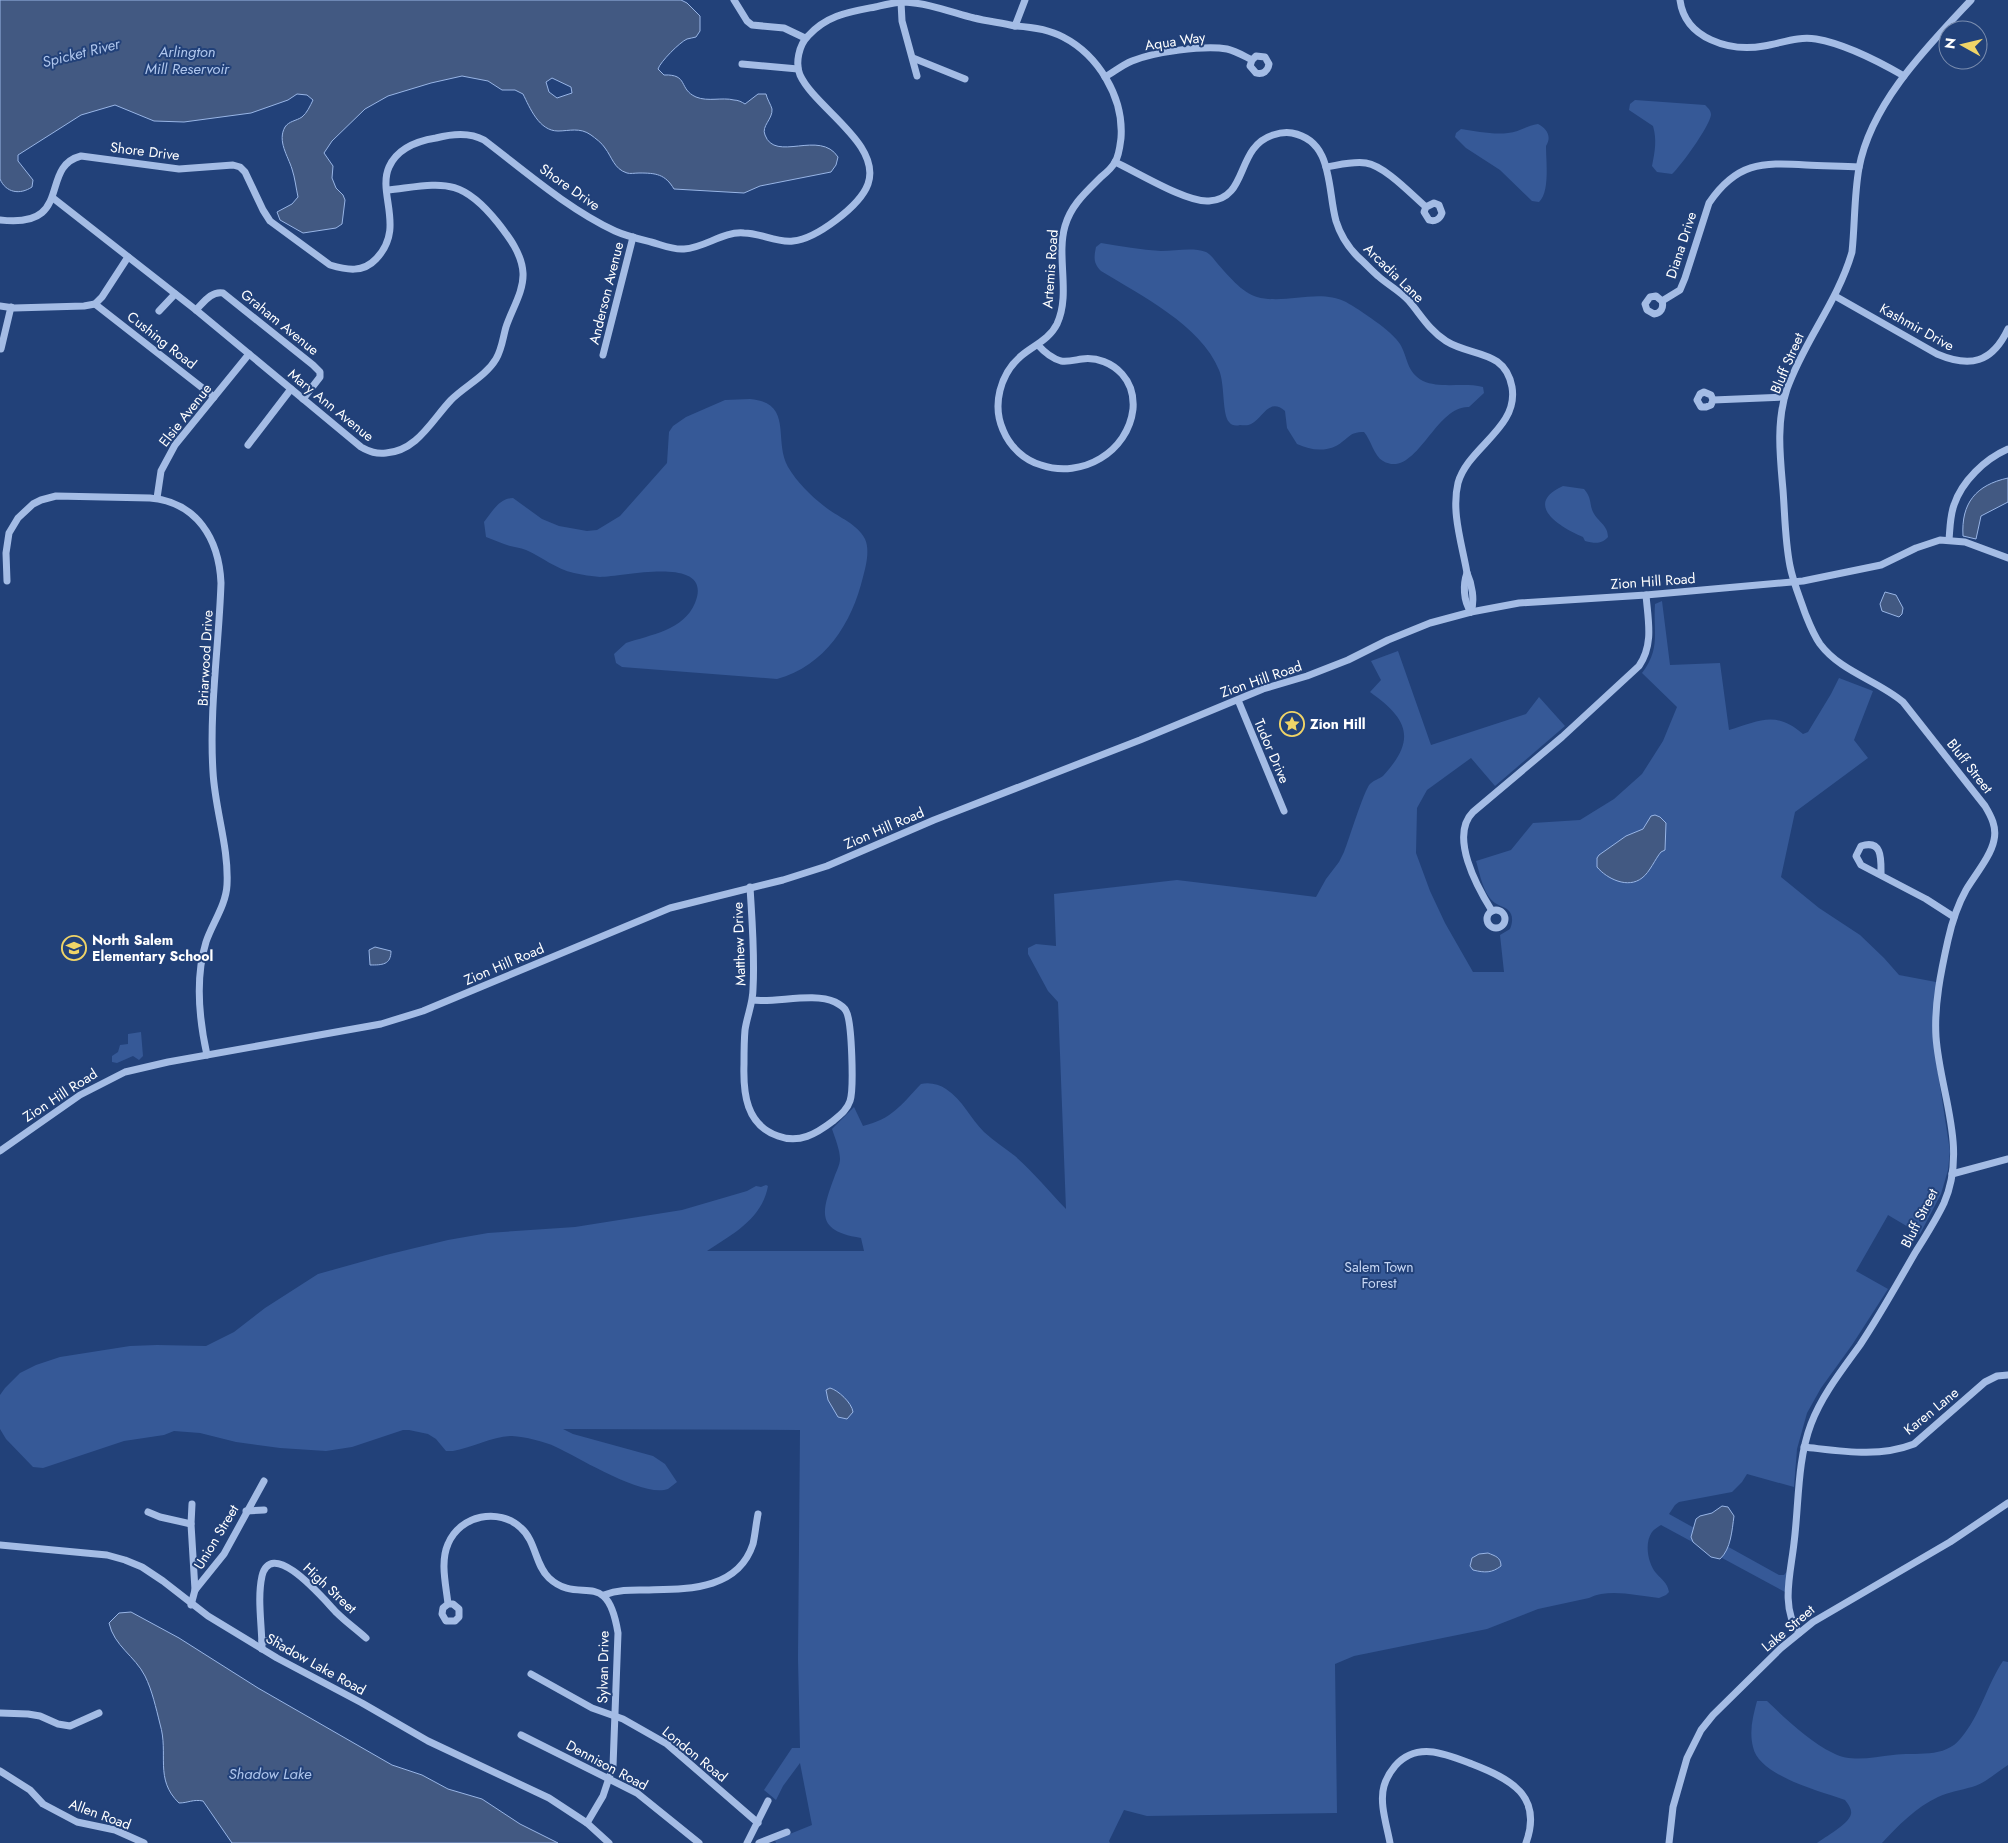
<svg xmlns="http://www.w3.org/2000/svg" width="2008" height="1843" font-family="Jost,sans-serif">
	<style>
		.green { fill: #365997 }
		.water { fill: #425982; stroke: #98b5e6; fill-rule: evenodd }
		.lines { fill: none; stroke-linecap: round; stroke-linejoin: round }
		.minor { stroke: #a4bce5; stroke-width: 7 }
		.labels { text-anchor: middle; dominant-baseline: central; stroke-width: 4; stroke-linejoin: round; paint-order: stroke }
		.street-label { font-size: 14px; fill: #fff; stroke: #224179 }
		.poi-label { font-size: 14px; font-weight: bold; fill: #fff; stroke: #224179; text-anchor: start }
		.park-label { font-size: 14px; fill: #c7d7f4; stroke: #224179 }
		.water-label { font-size: 15px; font-style: italic; fill: #afc6ed; stroke: #224179 }
	</style>
	<rect width="100%" height="100%" fill="#224179"/>
	<g class="green">
		<path d="M1635 100 1705 105C1708 108 1711 110 1711 115 1709 127 1681 166 1672 174L1657 172 1652 166C1655 151 1657 140 1653 126L1629 110 1630 104Z"/>
		<path d="M1538 124C1547 129 1552 136 1546 146 1546 161 1550 192 1539 202L1532 201 1500 170 1466 148 1455 137 1456 133 1461 129C1476 131 1493 135 1508 133 1519 132 1526 126 1538 124Z"/>
		<path d="M1101 243C1121 246 1141 250 1161 251 1176 251 1192 247 1206 252 1210 254 1214 259 1217 263 1227 274 1242 293 1257 297 1286 305 1318 288 1346 302 1360 310 1392 331 1400 344 1408 357 1406 372 1423 381 1441 389 1464 382 1483 387L1484 393 1469 407C1435 405 1416 480 1383 461 1374 456 1371 440 1364 432 1348 432 1349 439 1336 446 1323 452 1310 450 1297 444L1287 428 1285 411C1269 397 1263 418 1251 424 1248 426 1243 425 1240 425 1236 426 1232 426 1229 422 1222 414 1225 384 1219 370 1201 325 1140 295 1101 271 1093 263 1094 257 1096 247Z"/>
		<path d="M750 399C794 403 773 440 788 467 797 482 810 495 824 506 837 517 857 523 865 539 870 550 866 566 863 577 852 623 825 666 777 679L622 667 616 663 614 654 626 643C650 635 684 630 695 603 715 554 623 577 600 577 592 576 582 575 574 573 556 569 542 557 526 550 519 547 511 547 504 544 498 542 492 539 486 537L484 522C492 512 499 498 513 498L542 519 559 526 587 531 597 530 620 516 667 463 669 432 673 426 686 417 725 400Z"/>
		<path d="M1563 486 1584 489C1592 498 1589 503 1593 512 1598 522 1608 525 1608 537 1601 545 1594 543 1585 541L1583 537C1559 527 1523 504 1563 486Z"/>
		<path d="M1662 601 1670 665 1720 663 1729 730C1759 721 1776 710 1803 734L1808 732 1831 694 1839 678 1873 691 1854 740 1868 758 1795 812 1781 877 1819 908 1860 935 1884 958 1899 975 1936 982 1935 1054 1950 1151 1948 1170 1941 1194 1920 1234 1888 1215 1887 1217 1856 1271 1888 1289 1852 1345 1821 1388 1807 1413 1797 1449 1794 1487 1747 1474 1742 1482 1732 1492 1679 1502 1675 1505 1669 1514 1779 1575H1784L1788 1570 1785 1592 1661 1525C1658 1527 1654 1529 1652 1532 1644 1543 1648 1564 1656 1573 1662 1580 1667 1582 1669 1592L1666 1595 1659 1598C1636 1596 1610 1588 1589 1598L1538 1609 1487 1629 1354 1656 1335 1664 1337 1813 1147 1816 1124 1810 1109 1841 1110 1843H776L775 1840 812 1825 800 1763 783 1786 776 1800 764 1790 792 1748H800L798 1658 800 1430 563 1429 573 1434 653 1456 665 1464 677 1482C674 1484 671 1487 668 1489 643 1498 578 1457 556 1447 544 1441 525 1437 512 1436 494 1436 471 1448 453 1451H446L436 1439 428 1434 409 1430H403L352 1447 326 1451 280 1448 236 1442 200 1433 174 1431 164 1435 124 1441 43 1468 33 1467 6 1439 0 1429V1395L5 1388 20 1373 36 1365 60 1357 130 1346 157 1345 206 1346 234 1332 265 1308 318 1274 386 1255 448 1240 488 1233 575 1227 682 1210 747 1191 756 1186 761 1187 766 1185 768 1186C762 1219 733 1234 707 1251H864L861 1238C816 1231 821 1213 834 1178 836 1172 840 1165 840 1159 840 1150 835 1138 832 1129L854 1107 863 1126C892 1119 901 1105 921 1084 929 1082 939 1084 946 1089 963 1100 970 1118 984 1132 994 1141 1005 1148 1015 1156 1033 1172 1049 1191 1066 1209L1058 1002 1048 991 1028 954V948L1036 944 1056 946 1054 894 1177 880 1316 897 1326 879 1339 862 1344 852C1349 840 1364 790 1370 784 1374 780 1379 779 1383 776 1417 739 1408 719 1370 692L1381 680 1371 661 1398 651 1431 745 1526 714 1539 697 1565 726 1495 786 1471 758 1427 790 1417 808 1416 853 1430 891 1445 923 1473 972H1504L1500 935 1510 929C1512 924 1513 919 1511 914 1508 907 1501 907 1495 903 1483 894 1480 874 1476 861L1511 850 1533 823 1580 820 1614 799 1642 774 1663 741 1677 707 1642 673C1661 648 1653 632 1655 604Z"/>
		<path d="M141 1032 143 1056 139 1060 133 1056 117 1063 112 1062V1056L118 1052 120 1045 128 1044V1034Z"/>
		<path d="M2003 1661 2008 1662V1765C1997 1772 1984 1784 1972 1787 1961 1790 1949 1792 1938 1797 1916 1807 1898 1826 1882 1843H1817C1825 1837 1849 1824 1851 1814 1852 1809 1848 1804 1845 1800 1820 1791 1759 1776 1753 1747 1749 1731 1753 1716 1757 1701H1767C1787 1720 1809 1741 1833 1753 1852 1763 1873 1757 1893 1755 1915 1752 1945 1759 1961 1738 1980 1716 1987 1685 2003 1661Z"/>
	</g>
	<g class="water">
		<path d="M0 0H681L687 3 700 16V31L696 37C693 38 690 38 687 39 680 42 660 62 658 69L664 75C689 74 678 89 696 97 708 102 722 97 734 100 738 100 742 102 745 104L758 94H766C767 99 771 105 772 109 773 119 761 126 765 135 775 163 820 129 838 157L836 165 831 172 760 186 744 193 674 189C665 174 656 173 639 173 635 173 630 174 627 173 614 169 612 157 605 148 602 143 595 138 591 135 580 127 569 131 558 131 539 131 530 108 523 94L515 90H502L488 81 462 76 431 83 388 96 365 109 332 141 324 153 333 166 332 178 336 188 343 195 345 200 342 224 336 228 303 233 280 220 277 212 292 204 298 197C296 188 295 178 292 169 288 156 277 141 285 127 289 121 296 121 302 117 307 113 310 106 313 100L307 95 297 94 288 100 251 113 184 122 154 121 115 105 81 115 18 155V161L33 180 32 187C20 195 6 193 0 179ZM552 78 571 87 572 93 557 98 549 92 546 82Z"/>
		<path d="M2008 478V502L1981 516 1976 539 1963 536C1961 503 1976 485 2008 478Z"/>
		<path d="M1885 592 1896 595 1903 608 1902 614 1899 617 1882 611 1880 604Z"/>
		<path d="M1655 815 1660 817 1666 823 1665 850 1661 852C1655 859 1650 872 1642 878 1628 889 1607 879 1597 867V858L1599 855 1626 836 1643 829 1651 816Z"/>
		<path d="M375 947 391 951C391 965 382 965 370 965L369 950Z"/>
		<path d="M830 1388C838 1390 852 1403 853 1412L847 1419 838 1417 828 1400 826 1390Z"/>
		<path d="M1722 1506 1728 1507 1734 1516C1732 1530 1731 1549 1720 1559L1711 1557 1693 1542 1691 1537 1696 1519 1700 1516 1712 1513Z"/>
		<path d="M1488 1553C1495 1556 1501 1557 1501 1566 1492 1573 1485 1573 1473 1570L1470 1566 1472 1558 1479 1554Z"/>
		<path d="M131 1612 179 1638 258 1688 392 1765 422 1775 448 1789 482 1799 520 1824 558 1843H232L203 1801C193 1799 188 1803 179 1803 154 1779 169 1754 160 1724 156 1708 152 1690 145 1676 135 1656 114 1646 109 1623L119 1613Z"/>
	</g>
	<g class="lines">
		<g class="minor">
			<path d="M734 0 747 21 752 25 784 28 805 38"/>
			<path d="M1680 0C1685 39 1730 52 1764 46 1782 43 1798 36 1816 39 1846 44 1878 61 1904 76"/>
			<path d="M901 2 902 21 917 76"/>
			<path d="M1015 26C1031 27 1048 29 1063 37 1098 55 1124 97 1121 138 1120 146 1119 156 1115 162 1112 168 1106 173 1101 177 1086 192 1071 205 1065 226 1056 257 1071 294 1057 324 1049 340 1034 345 1021 356 1000 374 992 405 1003 430 1010 447 1024 460 1041 465 1082 479 1128 452 1133 409 1134 396 1131 384 1122 374 1112 363 1097 357 1082 359 1075 360 1068 362 1061 361 1051 358 1045 353 1038 345"/>
			<path d="M913 58 965 79"/>
			<path d="M742 64 798 69"/>
			<path d="M1105 77C1114 72 1122 65 1132 61 1154 52 1204 45 1227 49 1236 51 1244 56 1252 60L1250 66 1256 73C1263 75 1268 71 1269 64L1265 57 1256 56 1252 60"/>
			<path d="M1115 162C1137 172 1187 203 1209 201 1249 199 1235 147 1273 135 1279 133 1286 132 1292 133 1334 141 1327 189 1336 221 1340 234 1348 247 1358 257 1365 263 1371 270 1378 276 1388 285 1400 291 1409 301 1421 315 1429 330 1446 341 1471 357 1505 349 1512 387 1519 428 1468 447 1458 483 1451 512 1462 544 1467 573 1472 584 1475 600 1471 612"/>
			<path d="M1326 167C1339 165 1353 161 1366 163 1385 166 1411 194 1426 207L1424 212 1429 220C1435 222 1440 219 1442 213L1439 205 1434 203 1426 207"/>
			<path d="M53 198 196 310 361 447C370 452 376 454 386 453 417 451 432 420 451 400 465 386 486 376 496 359 502 349 503 337 506 327 512 309 524 291 523 273 522 254 509 237 498 223 460 175 442 184 387 190"/>
			<path d="M0 220C75 229 38 167 81 156L179 169 233 165 240 167 245 172 263 210 270 221 330 265C347 270 363 273 376 259 406 228 377 194 389 167 397 149 417 141 436 138 451 134 470 132 484 140 526 172 568 209 615 231 626 236 639 239 651 242 662 245 673 250 684 249 705 248 723 231 744 233 761 233 776 243 793 241 816 239 860 206 868 184 882 144 815 108 800 75 795 63 799 45 808 36 827 15 849 12 875 7 884 5 895 2 904 2 928 3 951 12 974 18 987 21 1001 23 1015 26L1025 0"/>
			<path d="M1835 296 1937 354C1970 368 1992 363 2008 329"/>
			<path d="M1662 301C1664 308 1661 313 1654 314L1647 310 1645 304 1650 297 1656 296 1662 301 1680 290 1685 278 1709 203C1736 163 1761 162 1806 165 1824 166 1842 166 1859 167"/>
			<path d="M95 304 214 397"/>
			<path d="M0 306 14 308 84 306 95 304 102 297 128 257"/>
			<path d="M196 310C204 302 211 291 223 293L313 365 320 372V377L303 399"/>
			<path d="M159 311 175 294"/>
			<path d="M1 349 11 307"/>
			<path d="M603 355 633 237"/>
			<path d="M1713 400 1711 405 1706 407H1701L1697 400 1700 394 1704 392 1711 395 1713 400 1784 397"/>
			<path d="M248 445 291 389"/>
			<path d="M157 498 161 471 175 445 249 354"/>
			<path d="M1949 540C1950 528 1950 516 1954 505 1962 481 1985 459 2008 449"/>
			<path d="M1467 573C1463 584 1463 601 1471 612"/>
			<path d="M7 581 6 553 9 533 18 518 33 504 41 500 56 496 150 498C197 502 219 539 221 583 219 645 209 709 213 772 215 810 229 847 227 885 226 905 212 924 206 942 195 978 199 1019 207 1055"/>
			<path d="M1238 700 1284 811"/>
			<path d="M1881 875C1881 860 1883 839 1861 846L1856 856 1861 865 1926 899 1954 917"/>
			<path d="M750 887C752 921 755 955 753 989 753 1003 747 1016 745 1030 744 1041 744 1053 744 1064 743 1093 746 1125 778 1136 799 1144 816 1134 833 1121 840 1115 847 1110 850 1101 854 1089 852 1021 846 1011 844 1007 839 1004 835 1002 814 992 776 1003 752 1000"/>
			<circle cx="1496" cy="919" r="9"/>
			<path d="M1492 911C1477 887 1449 836 1473 812L1562 737 1639 666C1654 644 1648 620 1646 595"/>
			<path d="M0 1151 80 1095 125 1072 168 1062 381 1024 423 1011 670 908 783 880 827 866 934 820 1140 740 1263 689 1307 676 1348 660 1388 640 1430 623 1471 612 1519 603 1646 595 1803 581 1881 565 1916 548 1940 540 1965 542 2008 558"/>
			<path d="M1952 1174 2008 1159"/>
			<path d="M1804 1447C1841 1451 1878 1458 1914 1444L1985 1382 1997 1376 2008 1375"/>
			<path d="M192 1504 191 1524 195 1590"/>
			<path d="M246 1511 264 1510"/>
			<path d="M148 1512 160 1517 191 1524"/>
			<path d="M0 1545 107 1555 125 1560 142 1567 163 1581 208 1616 277 1658 362 1703 428 1741 549 1798 587 1823 609 1843"/>
			<path d="M604 1595C619 1589 634 1590 649 1590 688 1589 738 1590 753 1544 755 1535 756 1524 758 1514"/>
			<path d="M448 1604H453L459 1609V1617L455 1621H446L442 1614 443 1608 448 1604C446 1585 440 1562 448 1544 460 1515 499 1507 521 1528 536 1541 535 1565 549 1578 580 1607 607 1565 618 1633L613 1766 603 1796 587 1823"/>
			<path d="M191 1605 195 1590 224 1554 264 1481"/>
			<path d="M1799 1633C1780 1607 1791 1572 1794 1543 1799 1504 1797 1461 1811 1424 1822 1395 1842 1370 1860 1345 1880 1315 1897 1284 1915 1253 1925 1237 1936 1220 1944 1203 1968 1148 1940 1093 1936 1037 1934 1005 1941 971 1948 940 1952 922 1957 906 1966 890 1975 875 1991 856 1994 840 1997 827 1991 816 1985 806L1903 702C1877 680 1841 672 1820 644 1813 634 1809 623 1805 613 1800 598 1793 582 1790 566 1785 541 1785 516 1783 490 1780 456 1776 422 1787 389 1804 341 1838 301 1852 252 1855 224 1854 196 1859 168 1871 103 1928 46 1971 0"/>
			<path d="M262 1641H279"/>
			<path d="M262 1649C262 1625 257 1599 262 1576 272 1536 326 1602 337 1613 346 1622 356 1629 366 1638"/>
			<path d="M531 1674 592 1708 623 1719 667 1744 758 1823"/>
			<path d="M0 1713 28 1714 40 1716 58 1724 70 1726 99 1713"/>
			<path d="M521 1735 637 1793 699 1843"/>
			<path d="M0 1771 30 1790 43 1804 77 1822 115 1830 144 1843"/>
			<path d="M747 1843 768 1801"/>
			<path d="M759 1843 787 1832"/>
			<path d="M1390 1843C1387 1826 1379 1803 1384 1786 1386 1779 1390 1772 1395 1766 1417 1741 1446 1754 1472 1764 1511 1779 1543 1796 1526 1843"/>
			<path d="M1669 1843 1673 1807 1687 1758 1701 1730 1713 1715 1781 1648 1813 1622 1950 1542 2008 1503"/>
		</g>
	</g>
	<defs>
		<symbol id="sight-ring" viewBox="-11 -11 22 22"><circle r="9.5" fill="#224179" stroke="#f0d467" stroke-width="1.5"/><path d="M0-6L1.8-2.2L6-1.7L2.9 1.2L3.7 5.4L0 3.3L-3.7 5.4L-2.9 1.2L-6-1.7L-1.8-2.2Z" fill="#f0d467"/></symbol>
		<symbol id="school-ring" viewBox="-11 -11 22 22"><circle r="9.5" fill="#224179" stroke="#f0d467" stroke-width="1.5"/><path d="M0-5L7-2L0 1L-7-2ZM-4 1L0 2.5L4 1V4Q0 6-4 4Z" fill="#f0d467"/></symbol>
	</defs>
	<g fill-rule="evenodd">
		<use href="#sight-ring" x="1278" y="710" width="28" height="28"/>
		<use href="#school-ring" x="60" y="934" width="28" height="28"/>
	</g>
	<g class="labels">
		<g class="street-label">
			<text transform="translate(1175 41) rotate(-8)">Aqua Way</text>
			<text transform="translate(145 151) rotate(7)">Shore Drive</text>
			<text transform="translate(570 187) rotate(35)">Shore Drive</text>
			<text transform="translate(1681 245) rotate(-72)">Diana Drive</text>
			<text transform="translate(1050 269) rotate(-86)">Artemis Road</text>
			<text transform="translate(1394 273) rotate(44)">Arcadia Lane</text>
			<text transform="translate(606 293) rotate(-76)">Anderson Avenue</text>
			<text transform="translate(280 322) rotate(39)">Graham Avenue</text>
			<text transform="translate(1917 327) rotate(29)">Kashmir Drive</text>
			<text transform="translate(162 340) rotate(38)">Cushing Road</text>
			<text transform="translate(1787 363) rotate(-67)">Bluff Street</text>
			<text transform="translate(331 405) rotate(39)">Mary Ann Avenue</text>
			<text transform="translate(185 415) rotate(-52)">Elsie Avenue</text>
			<text transform="translate(1653 581) rotate(-4)">Zion Hill Road</text>
			<text transform="translate(205 658) rotate(-87)">Briarwood Drive</text>
			<text transform="translate(1261 679) rotate(-19)">Zion Hill Road</text>
			<text transform="translate(1272 751) rotate(67)">Tudor Drive</text>
			<text transform="translate(1970 766) rotate(52)">Bluff Street</text>
			<text transform="translate(884 828) rotate(-23)">Zion Hill Road</text>
			<text transform="translate(739 944) rotate(-92)">Matthew Drive</text>
			<text transform="translate(504 964) rotate(-23)">Zion Hill Road</text>
			<text transform="translate(60 1095) rotate(-33)">Zion Hill Road</text>
			<text transform="translate(1919 1218) rotate(-63)">Bluff Street</text>
			<text transform="translate(1931 1411) rotate(-39)">Karen Lane</text>
			<text transform="translate(216 1537) rotate(-59)">Union Street</text>
			<text transform="translate(330 1588) rotate(43)">High Street</text>
			<text transform="translate(1788 1628) rotate(-40)">Lake Street</text>
			<text transform="translate(316 1664) rotate(29)">Shadow Lake Road</text>
			<text transform="translate(603 1667) rotate(-89)">Sylvan Drive</text>
			<text transform="translate(695 1754) rotate(39)">London Road</text>
			<text transform="translate(607 1765) rotate(28)">Dennison Road</text>
			<text transform="translate(100 1814) rotate(20)">Allen Road</text>
		</g>
		<g class="poi-label">
			<text x="1310" y="724">Zion Hill</text>
			<text x="92" y="940">North Salem<tspan x="92" dy="16">Elementary School</tspan></text>
		</g>
		<g class="park-label">
			<text x="1379" y="1267">Salem Town<tspan x="1379" dy="16">Forest</tspan></text>
		</g>
		<g class="water-label">
			<text x="187" y="52">Arlington<tspan x="187" dy="17">Mill Reservoir</tspan></text>
			<text transform="translate(81 53) rotate(-14)">Spicket River</text>
			<text x="270" y="1774">Shadow Lake</text>
		</g>
	</g>
	<g transform="translate(1963 45) rotate(278)"><circle r="24" fill="#224179" stroke="#7a8daf"/>
	<path d="M0-4L9 19L0 12L-9 19Z" fill="#f0d467"/>
	<text y="-8" font-size="14" font-weight="bold" text-anchor="middle" fill="#ffffff">N</text>
	</g>
</svg>
